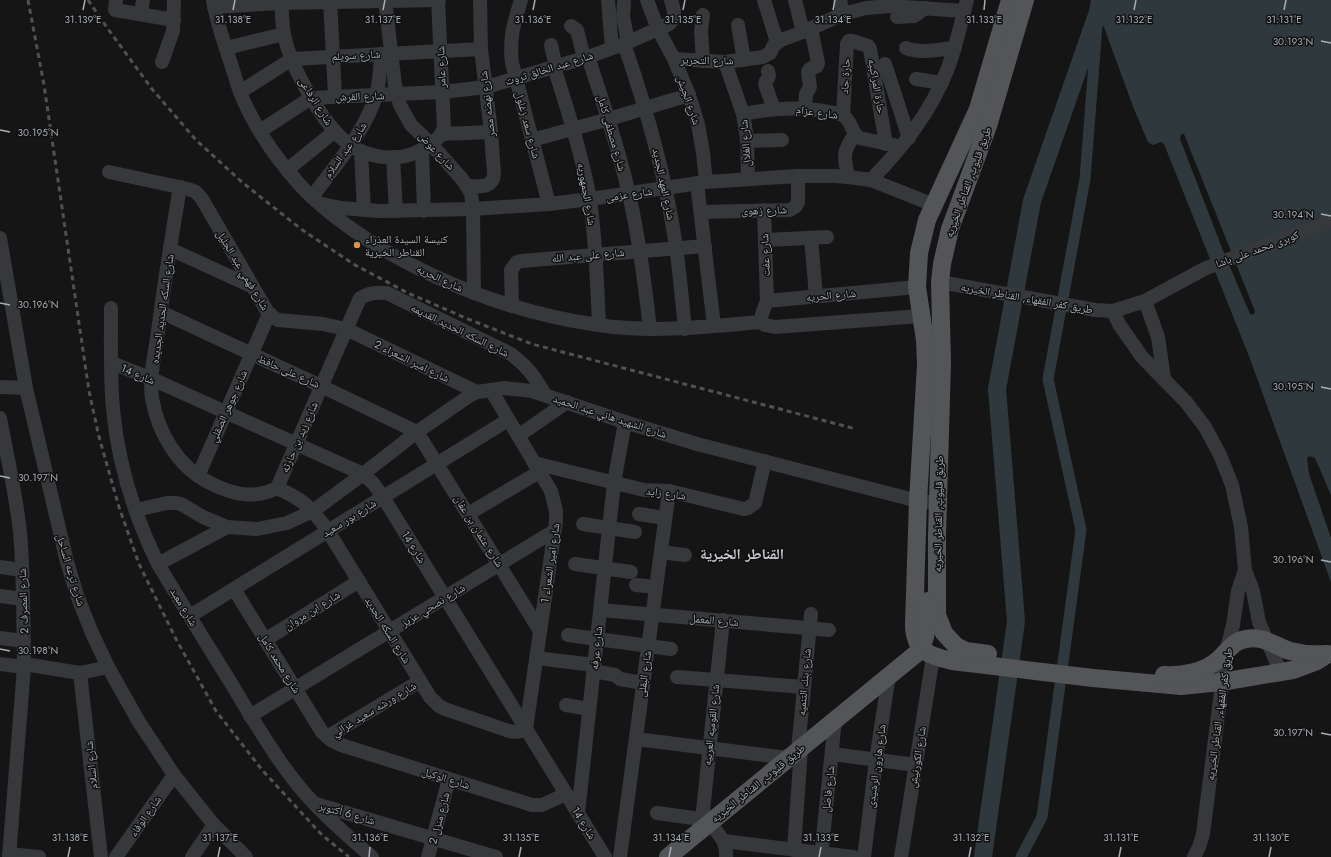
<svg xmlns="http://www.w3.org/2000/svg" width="1331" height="857" font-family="Jost,'Noto Naskh Arabic',sans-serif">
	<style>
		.water { fill: #2f393d; fill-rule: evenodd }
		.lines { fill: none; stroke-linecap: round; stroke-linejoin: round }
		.canal { stroke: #2f393d; stroke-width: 11 }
		.river { stroke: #2f393d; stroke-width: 18 }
		.minor { stroke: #36383b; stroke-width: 14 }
		.major { stroke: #535559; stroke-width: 18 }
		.rail { stroke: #4f5255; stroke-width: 3; stroke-dasharray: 5 4; stroke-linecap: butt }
		.ticks { fill: none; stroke: #a8aeb5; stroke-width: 1.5 }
		.poi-dot { fill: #db9248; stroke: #101011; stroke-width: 1.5 }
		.labels { text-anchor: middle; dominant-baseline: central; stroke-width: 3; stroke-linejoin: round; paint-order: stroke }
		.street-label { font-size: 11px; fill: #a8aeb5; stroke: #101011 }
		.poi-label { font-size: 11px; fill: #a8aeb5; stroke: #101011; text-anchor: start }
		.district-label { font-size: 15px; font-weight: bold; fill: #c9ccd1; stroke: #101011 }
		.ticks-label { font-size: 10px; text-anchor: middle; fill: #a8aeb5; stroke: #101011; stroke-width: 3; stroke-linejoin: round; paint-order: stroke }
	</style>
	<rect width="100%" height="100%" fill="#151516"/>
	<path class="water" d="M1094 0H1331V495L1315 458 1309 456 1307 458 1309 474 1331 538V582L1249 356 1164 144 1161 142 1153 145 1148 142 1134 109ZM1181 134H1184L1255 311 1254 315 1250 314 1222 248 1180 139Z"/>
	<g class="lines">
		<path class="canal" d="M1021 857 1042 817 1081 530 1048 379 1085 179 1098 12"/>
		<path class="river" d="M983 857 1016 621 997 389 1032 201 1098 12 1100 0"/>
		<g class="minor">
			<path d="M116 0 115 10 174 20"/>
			<path d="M213 0C216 20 223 39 229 58 233 69 236 81 240 92 253 125 275 157 299 184 322 209 350 229 379 247 447 287 520 314 598 325 652 333 706 327 760 322L765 325 775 327 921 316"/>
			<path d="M281 0C282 11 282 23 284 34 290 66 323 126 350 145 367 157 393 161 412 154 425 149 439 142 444 128L438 0"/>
			<path d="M330 0 335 96"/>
			<path d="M385 0 395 85 400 105 411 125 431 144 462 179 471 193 473 209 474 293"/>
			<path d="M521 0C514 23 509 38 512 63L549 204"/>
			<path d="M608 0 612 48"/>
			<path d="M647 0 658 29 674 59 689 95 698 124 703 153 706 182"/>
			<path d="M764 0 777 42"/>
			<path d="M795 0 803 32"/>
			<path d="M840 0 843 14"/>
			<path d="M624 3 623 16 628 42"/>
			<path d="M214 7 281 3 439 0"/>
			<path d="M141 14 143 0"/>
			<path d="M703 15 701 31 703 61"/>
			<path d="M897 17 914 16 925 8"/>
			<path d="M738 25 744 60"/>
			<path d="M571 26 577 30 584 58"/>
			<path d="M624 44C647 110 666 177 676 247 680 274 682 302 685 329"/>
			<path d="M551 45 556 67"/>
			<path d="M226 48 284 34"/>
			<path d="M906 48C921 54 940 49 955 48"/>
			<path d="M588 57C603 102 618 147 629 194 639 238 645 284 650 329"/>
			<path d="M674 59 725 62 763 57 770 53 774 45 781 40 803 32 843 14 866 8 890 6 964 11"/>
			<path d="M162 62 173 31 174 0"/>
			<path d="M725 62 743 114 747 138 748 179"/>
			<path d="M885 64 909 138"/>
			<path d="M554 67C568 111 582 155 590 200 596 241 597 283 599 325"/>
			<path d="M768 71C769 75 770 77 766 81L765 84 774 109"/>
			<path d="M916 79 942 83"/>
			<path d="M240 92 292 59 481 49"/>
			<path d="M805 108 806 94 810 87 808 72 810 69 817 66 818 63 811 28"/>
			<path d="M743 114C772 108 800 106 829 112 834 113 840 113 844 116 852 122 851 132 859 138L894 145"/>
			<path d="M843 115 847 44 849 41H852L868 46 870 49 886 144"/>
			<path d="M260 131 311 98 397 94 442 92 486 87 588 57 624 44 669 24C677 16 674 10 671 0"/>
			<path d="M441 134 491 132"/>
			<path d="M532 140 609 119 689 95"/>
			<path d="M747 141 782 140"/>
			<path d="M422 150 424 211"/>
			<path d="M361 151 364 210"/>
			<path d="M393 157 396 211"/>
			<path d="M287 170 335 131"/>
			<path d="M109 172 188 189 196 192 202 199 267 311 273 317 278 320 323 324 346 329 477 392"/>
			<path d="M848 177C844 155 842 154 854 135"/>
			<path d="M871 180C903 147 931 112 948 68 956 46 961 23 967 0"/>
			<path d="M697 183 714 326"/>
			<path d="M467 186C478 186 493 189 494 174L491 132 481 49 480 0"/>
			<path d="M180 187C172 235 164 284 158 332 155 353 149 377 152 398 158 433 178 467 210 483 232 494 254 500 277 488"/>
			<path d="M312 197C335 166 364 133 376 96 380 82 380 68 381 54"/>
			<path d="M322 204 341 208 380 211 473 209 549 204 590 199 706 182 798 176H835L848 177 871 180 934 205"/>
			<path d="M701 212 790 210 796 206 798 202V176"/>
			<path d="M0 238 26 388 67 562 78 598 92 633 108 667 139 722 174 775 214 825 246 857"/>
			<path d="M811 238 816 296"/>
			<path d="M765 240 827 237"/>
			<path d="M170 249 253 287"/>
			<path d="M940 282 1095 310 1113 311 1145 301 1206 268 1331 221"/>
			<path d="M767 301 917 287"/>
			<path d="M1145 301 1158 337 1164 379"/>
			<path d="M512 306 511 270 517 262 521 261 705 246"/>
			<path d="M111 308C111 341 110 375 113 409 118 463 134 515 158 564 182 604 206 643 231 683 250 715 268 746 290 775 313 806 343 832 372 857"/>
			<path d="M1113 311 1119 324 1142 357 1186 402 1205 427 1220 455 1232 485 1241 527 1245 570 1253 591 1259 622 1281 673"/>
			<path d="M161 312 321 386 417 432 540 631"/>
			<path d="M760 322 763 311 767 301 764 210"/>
			<path d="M112 363 152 379 363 474 373 483 383 497 605 857"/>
			<path d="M0 387 26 388"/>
			<path d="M0 418C7 456 16 494 20 532 24 577 23 622 24 667L9 857"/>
			<path d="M518 436 567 402"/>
			<path d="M534 463 644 490 669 491 744 509 748 508 755 503 765 461"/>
			<path d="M198 476 269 314"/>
			<path d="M277 488C304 500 311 507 328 531L430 697 439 706 445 709 506 730C514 733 519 732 526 729L556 521V511L551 491 491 390"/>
			<path d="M277 488 360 298C369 293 376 292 387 293L511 354C527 366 536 378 545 395"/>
			<path d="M136 510 167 503H176L181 504 203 517 227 527 257 529 287 523 313 511 363 474 417 432 469 396 477 392 491 390 504 388 532 391 625 422 697 444 918 501 938 503"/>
			<path d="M468 514 539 472"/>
			<path d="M639 514 665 518"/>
			<path d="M583 524 635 532"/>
			<path d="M661 552 685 555"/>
			<path d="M158 564 227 527"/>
			<path d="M575 564 631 572"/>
			<path d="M0 567 22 570"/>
			<path d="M636 585 656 587"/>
			<path d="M234 589 322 732 331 740 341 745 532 805H542L566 794"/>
			<path d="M0 596 23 599"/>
			<path d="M600 610 829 630"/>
			<path d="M190 616 508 420"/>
			<path d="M568 635 671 649"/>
			<path d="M0 638 24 641"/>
			<path d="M265 640 359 581"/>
			<path d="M536 658 594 665"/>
			<path d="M0 664 24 667"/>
			<path d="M24 664 80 673 108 667"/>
			<path d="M593 671 615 675 620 679 643 683"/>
			<path d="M80 673 101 857"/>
			<path d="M677 677 804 687"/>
			<path d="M566 705 589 709"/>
			<path d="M250 716 554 531"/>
			<path d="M327 737 420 681"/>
			<path d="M636 739 788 758"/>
			<path d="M798 750 811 614"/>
			<path d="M832 754 916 765"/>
			<path d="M316 804 496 857"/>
			<path d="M578 813 614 483 625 422"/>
			<path d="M657 813 701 819"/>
			<path d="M710 823C719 835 727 841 726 857"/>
			<path d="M701 830 723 620"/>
			<path d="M724 841 853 857"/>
			<path d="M794 850 801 748"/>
			<path d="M9 854 39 857"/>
			<path d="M116 857 174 775"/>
			<path d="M192 857 214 825"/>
			<path d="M428 857 449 779"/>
			<path d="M620 857 669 491"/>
			<path d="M821 857 835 720"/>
			<path d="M864 857 876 760 889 675"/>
			<path d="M901 857 933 657"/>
			<path d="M1194 857 1199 847 1203 834 1226 652 1233 625 1238 591 1245 570"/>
		</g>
		<g class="major">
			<path d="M1010 0 978 109 927 220 919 253 917 287 925 340 926 364 918 501 914 624C914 651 929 656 952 661L1093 678 1181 686 1221 682 1293 670 1317 661 1328 654"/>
			<path d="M988 654 966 651 956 646 944 633 937 615V536L942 363 940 282 942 264 950 229 988 126 1025 0"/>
			<path d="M1164 675C1183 676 1205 672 1219 659 1228 651 1233 641 1246 639 1262 635 1275 646 1290 651 1302 654 1314 655 1326 654"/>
			<path d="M668 857 917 653C929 638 927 620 928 601"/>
		</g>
		<g class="rail">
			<path d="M28 0 44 85 89 391 99 437 119 507 139 564 176 639 216 711 263 771 322 835 349 857"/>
			<path d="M88 0 108 29 152 89 196 140 243 183 301 229 355 265 408 293 468 319 532 344 856 429"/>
		</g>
	</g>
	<path class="ticks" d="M83 10 85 0M233 10 235 0M383 10 385 0M533 10 535 0M683 10 685 0M833 10 835 0M984 10 985 0M1134 10 1136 0M1284 10 1286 0M1321 41 1331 43M0 130 10 132M1321 214 1331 216M0 303 10 305M1321 387 1331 389M0 476 10 478M1321 560 1331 562M0 649 10 651M1321 733 1331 735M68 857 70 847M218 857 220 847M369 857 370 847M519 857 521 847M669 857 671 847M819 857 821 847M969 857 971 847M1119 857 1121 847M1269 857 1271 847"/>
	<circle class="poi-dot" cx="357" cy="245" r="4"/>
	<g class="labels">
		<g class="street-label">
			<text transform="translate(356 55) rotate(-3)">شارع سويلم</text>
			<text transform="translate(707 60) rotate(1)">شارع التحرير</text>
			<text transform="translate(441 67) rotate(-92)">شارع عامر</text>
			<text transform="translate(549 68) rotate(-17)">شارع عبد الخالق ثروت</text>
			<text transform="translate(845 76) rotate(-87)">حارة جاد</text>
			<text transform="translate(877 86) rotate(80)">حارة المراكبيه</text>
			<text transform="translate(360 96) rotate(-2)">شارع القرش</text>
			<text transform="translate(689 100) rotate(71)">شارع الجيش</text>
			<text transform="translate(316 101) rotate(58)">شارع الرفاعى</text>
			<text transform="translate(487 104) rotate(-97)">شارع نهضه مصر</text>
			<text transform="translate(817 112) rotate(8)">شارع عزام</text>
			<text transform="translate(528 125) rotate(75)">شارع سعد زغلول</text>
			<text transform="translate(612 133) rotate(74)">شارع مصطفى كامل</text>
			<text transform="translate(745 143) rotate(-94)">شارع الغلال</text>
			<text transform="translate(345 150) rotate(-55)">شارع عبد السلام</text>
			<text transform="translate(437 151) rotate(47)">شارع عوض</text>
			<text transform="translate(968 182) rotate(-70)">طريق قليوب, القناطر الخيريه</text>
			<text transform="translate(664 184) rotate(78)">شارع العهد الجديد</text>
			<text transform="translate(587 194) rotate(80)">شارع الجمهوريه</text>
			<text transform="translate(629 194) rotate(-8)">شارع عزمى</text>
			<text transform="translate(764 210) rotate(-2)">شارع زهوى</text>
			<text transform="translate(1257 249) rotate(-20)">كوبرى محمد على باشا</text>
			<text transform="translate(588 255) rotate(-5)">شارع على عبد الله</text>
			<text transform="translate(765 255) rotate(-92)">شارع عفت</text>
			<text transform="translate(243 270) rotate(59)">شارع فهمي عبد الجليل</text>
			<text transform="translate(440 278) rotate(25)">شارع الحريه</text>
			<text transform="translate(831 295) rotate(-5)">شارع الحريه</text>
			<text transform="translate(1027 298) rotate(10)">طريق كفر الفقهاء, القناطر الخيريه</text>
			<text transform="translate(162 309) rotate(-82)">شارع السكه الحديد الجديده</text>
			<text transform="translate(460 330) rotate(26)">شارع السكه الحديد القديمه</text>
			<text transform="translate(412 361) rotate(26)">شارع امير الشعراء 2</text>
			<text transform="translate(289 371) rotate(24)">شارع على حافظ</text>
			<text transform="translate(138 374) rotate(23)">شارع 14</text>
			<text transform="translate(228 406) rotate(-66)">شارع جوهر الصقلي</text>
			<text transform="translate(610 416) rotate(18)">شارع الشهيد هاني عبد الحميد</text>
			<text transform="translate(299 437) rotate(-66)">شارع زيد بن حارثه</text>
			<text transform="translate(666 493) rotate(8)">شارع زايد</text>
			<text transform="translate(938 514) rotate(-89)">طريق قليوب, القناطر الخيريه</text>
			<text transform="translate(349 518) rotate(-32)">شارع بور سعيد</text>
			<text transform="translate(479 531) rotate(58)">شارع عثمان بن عفان</text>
			<text transform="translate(414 547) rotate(58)">شارع 14</text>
			<text transform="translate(550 563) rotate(-82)">شارع امير الشعراء 1</text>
			<text transform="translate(71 570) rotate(73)">شارع ترعه الساحل</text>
			<text transform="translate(23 601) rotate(-92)">شارع المصرف 2</text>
			<text transform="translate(433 605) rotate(-31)">شارع نصحي عزيز</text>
			<text transform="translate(184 607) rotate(59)">شارع معبد</text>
			<text transform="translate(312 610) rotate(-32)">شارع ابن مروان</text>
			<text transform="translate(714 620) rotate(5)">شارع المعمل</text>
			<text transform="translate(388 630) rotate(58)">شارع السكه الحديد</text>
			<text transform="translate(596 648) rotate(-84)">شارع عرفه</text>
			<text transform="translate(280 663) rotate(58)">شارع محمد كامل</text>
			<text transform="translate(644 674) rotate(-82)">شارع البقلى</text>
			<text transform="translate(804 682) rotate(-85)">شارع بنك التنميه</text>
			<text transform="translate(374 709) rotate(-31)">شارع ورشه سعيد غزالي</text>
			<text transform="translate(1219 714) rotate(-82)">طريق كفر الفقهاء, القناطر الخيريه</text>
			<text transform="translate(711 725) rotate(-84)">شارع القوميه العربيه</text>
			<text transform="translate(917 757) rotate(-81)">شارع الكورنيش</text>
			<text transform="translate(91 765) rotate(-96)">شارع السلام</text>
			<text transform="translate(876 766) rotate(-82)">شارع هارون الرشيدى</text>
			<text transform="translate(446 778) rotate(17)">شارع الوكيل</text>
			<text transform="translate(758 783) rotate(-39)">طريق قليوب, القناطر الخيريه</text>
			<text transform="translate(828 789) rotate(-84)">شارع فاضل</text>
			<text transform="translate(347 813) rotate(16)">شارع 6 أكتوبر</text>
			<text transform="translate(145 816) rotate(-55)">شارع الوفاء</text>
			<text transform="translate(439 818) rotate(-75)">شارع منزل 2</text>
			<text transform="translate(584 823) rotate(58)">شارع 14</text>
		</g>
		<g class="poi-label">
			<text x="365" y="239">كنيسة السيدة العذراء<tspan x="365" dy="13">القناطر الخيرية</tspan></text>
		</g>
		<g class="district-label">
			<text x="742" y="554">القناطر الخيرية</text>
		</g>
	</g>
	<g class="ticks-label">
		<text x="83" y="23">31.139°E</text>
		<text x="233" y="23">31.138°E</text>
		<text x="383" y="23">31.137°E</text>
		<text x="533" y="23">31.136°E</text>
		<text x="683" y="23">31.135°E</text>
		<text x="833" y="23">31.134°E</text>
		<text x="984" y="23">31.133°E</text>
		<text x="1134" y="23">31.132°E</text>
		<text x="1284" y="23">31.131°E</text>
		<text x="1293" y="45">30.193°N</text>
		<text x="38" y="136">30.195°N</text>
		<text x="1293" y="218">30.194°N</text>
		<text x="38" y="308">30.196°N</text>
		<text x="1293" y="390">30.195°N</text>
		<text x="38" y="481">30.197°N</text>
		<text x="1293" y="563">30.196°N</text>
		<text x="38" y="654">30.198°N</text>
		<text x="1293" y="736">30.197°N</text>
		<text x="70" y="841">31.138°E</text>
		<text x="220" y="841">31.137°E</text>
		<text x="370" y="841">31.136°E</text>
		<text x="521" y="841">31.135°E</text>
		<text x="671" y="841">31.134°E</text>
		<text x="821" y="841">31.133°E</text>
		<text x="971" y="841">31.132°E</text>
		<text x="1121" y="841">31.131°E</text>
		<text x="1271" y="841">31.130°E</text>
	</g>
</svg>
